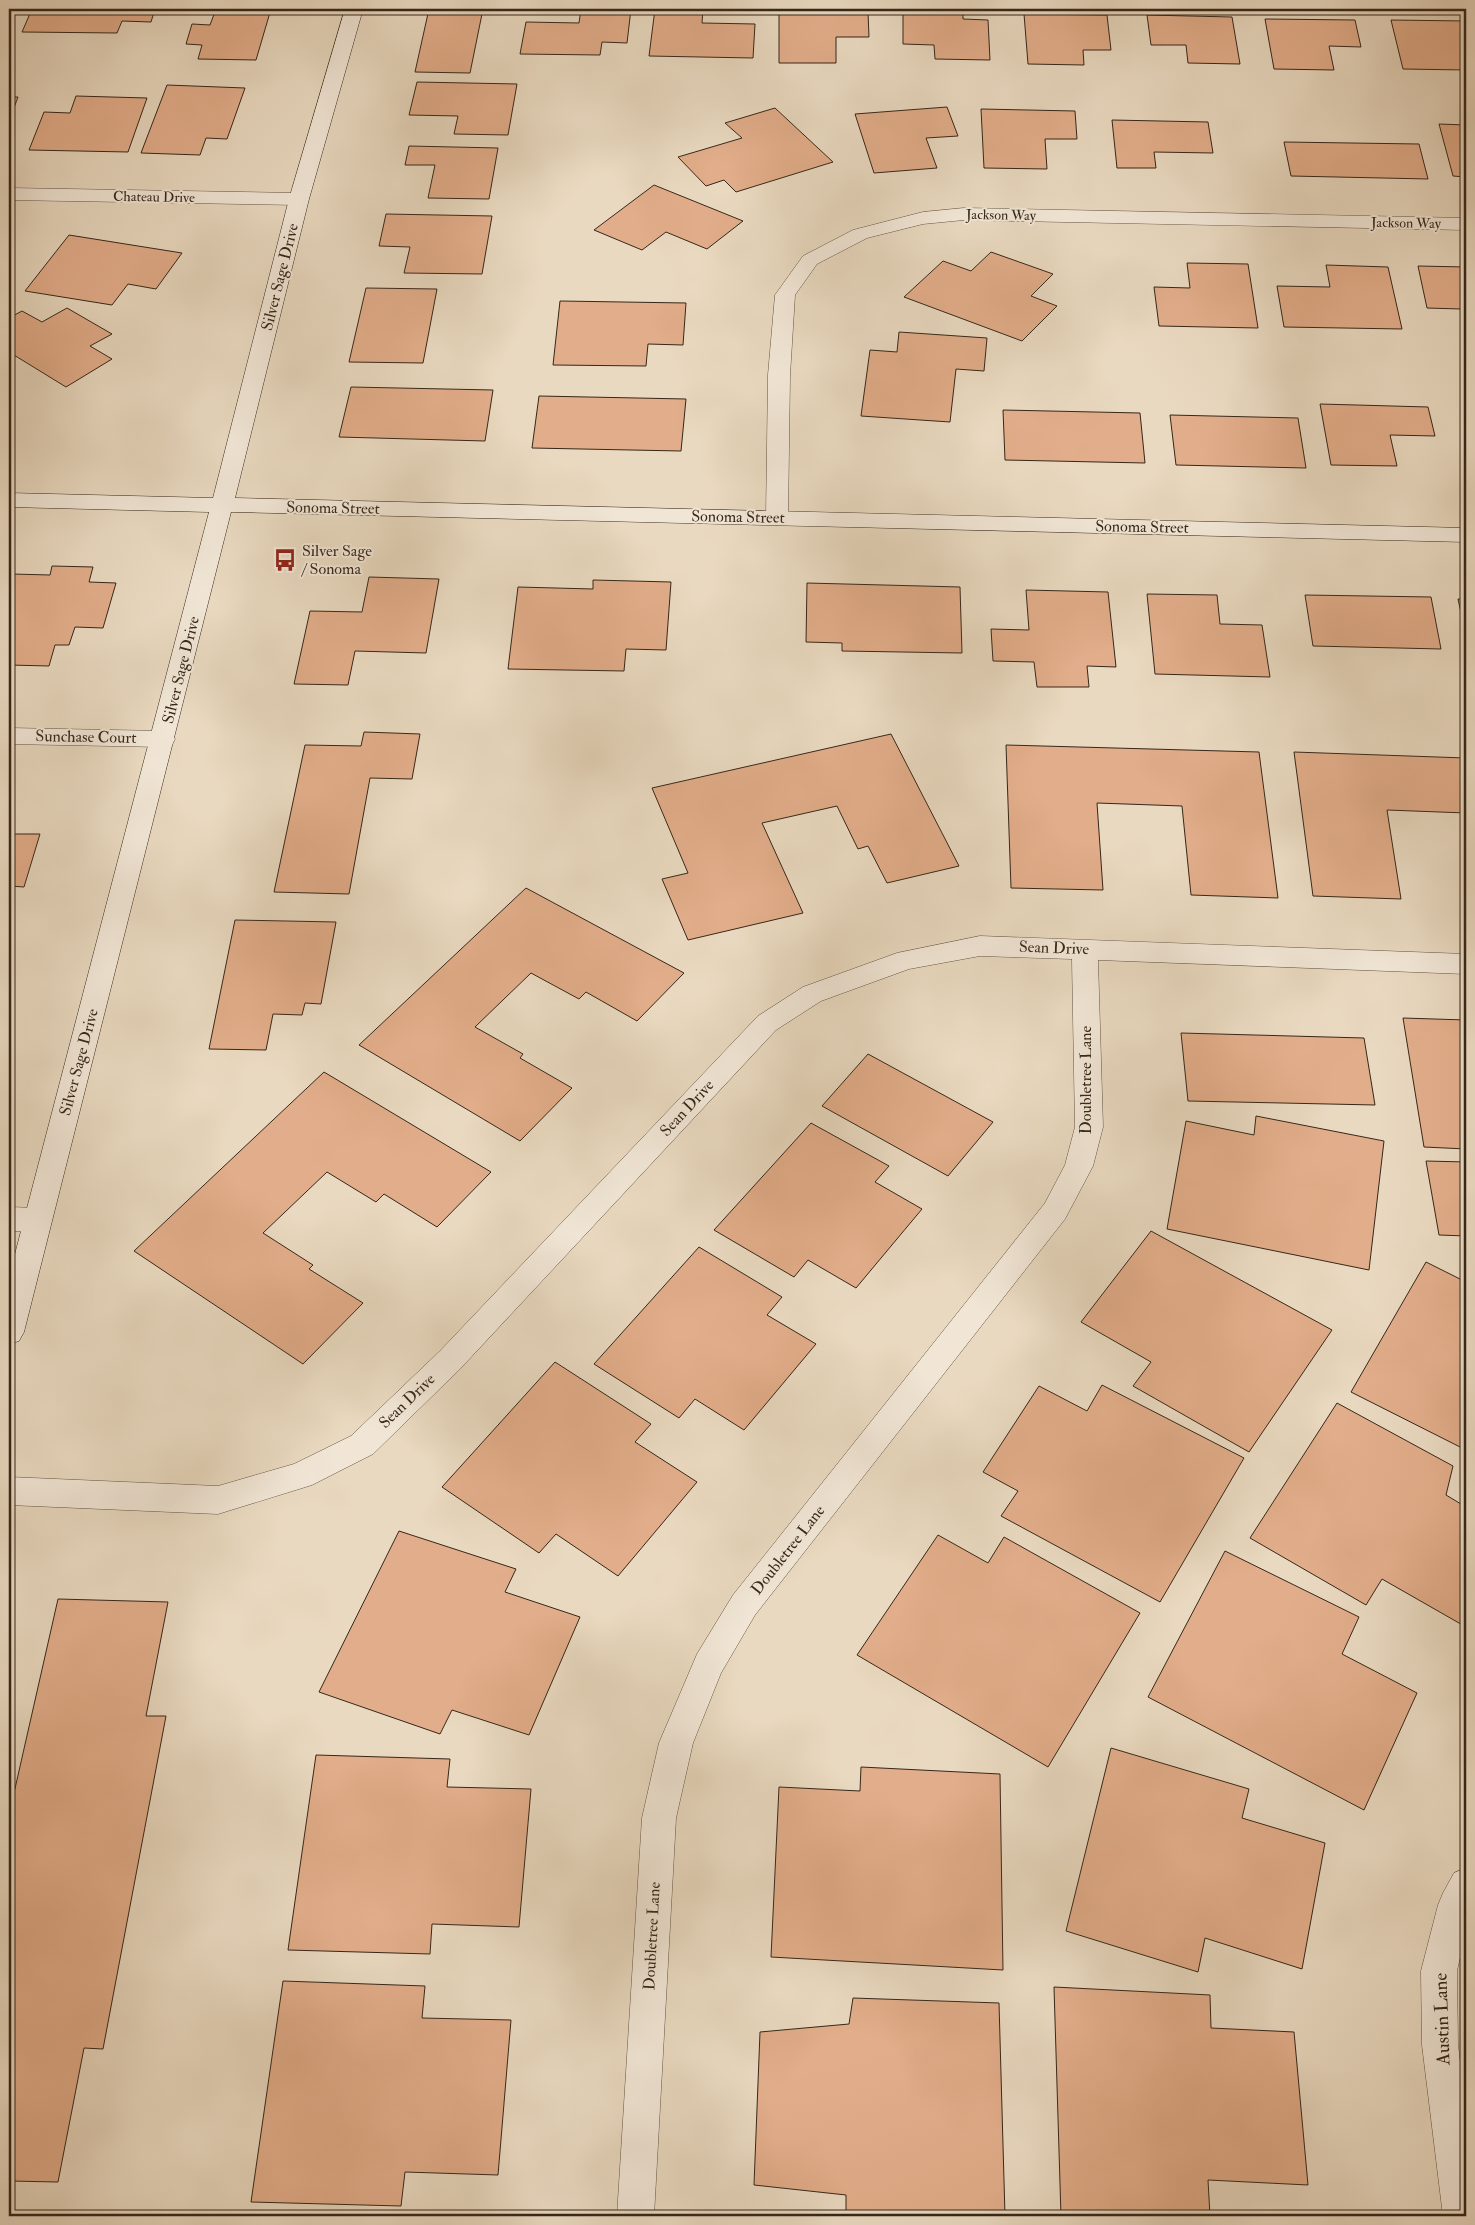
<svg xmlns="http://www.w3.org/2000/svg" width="1475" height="2225" font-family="'IM FELL Double Pica',serif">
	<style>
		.building { fill: #e2ad8a; stroke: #362719 }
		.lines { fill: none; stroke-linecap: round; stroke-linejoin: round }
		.street-casing { stroke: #635443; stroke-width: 1 }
		.secondary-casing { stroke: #362719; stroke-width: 1 }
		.street { fill: #f1e6d6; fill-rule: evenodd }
		.secondary { fill: #f1e6d6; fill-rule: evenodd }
		.labels { text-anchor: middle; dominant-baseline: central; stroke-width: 4; stroke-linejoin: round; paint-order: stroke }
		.far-street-label { font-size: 14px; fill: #362719; stroke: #f1e6d6 }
		.street-label { font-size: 16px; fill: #362719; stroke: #f1e6d6 }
		.poi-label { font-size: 16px; fill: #362719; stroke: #f1e6d6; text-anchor: start }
		.near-street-label { font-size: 19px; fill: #362719; stroke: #f1e6d6 }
	</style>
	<rect width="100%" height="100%" fill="#e9d9c0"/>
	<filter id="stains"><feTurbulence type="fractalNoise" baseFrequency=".004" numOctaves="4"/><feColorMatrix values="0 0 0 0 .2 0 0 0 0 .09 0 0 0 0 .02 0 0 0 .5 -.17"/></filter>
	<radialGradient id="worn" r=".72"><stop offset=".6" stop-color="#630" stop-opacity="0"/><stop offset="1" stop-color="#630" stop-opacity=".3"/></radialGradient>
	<g class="building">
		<path d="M32 9H155L151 22 122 21 117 33 22 32Z"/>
		<path d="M216 9H271L256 60 198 59 202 45 186 44 192 24 210 25Z"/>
		<path d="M429 9H483L470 73 415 72Z"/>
		<path d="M581 9H631L627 43 602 42 600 55 520 54 526 22 579 23Z"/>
		<path d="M655 9H703L702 23 755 24 753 58 649 56Z"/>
		<path d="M903 9 963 10V19L988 20 990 60 935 59 934 45 903 44Z"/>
		<path d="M779 11 868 12 869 37H836V63H779Z"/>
		<path d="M1024 14 1107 15 1111 50H1083L1084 65 1028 64Z"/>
		<path d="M1147 15 1232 17 1240 64 1188 63 1186 45H1151Z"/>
		<path d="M1265 19 1355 20 1361 47 1329 46 1334 70 1274 69Z"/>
		<path d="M1391 20 1466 21V70L1403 69Z"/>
		<path d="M417 82 517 84 508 135 454 134 458 116 409 115Z"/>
		<path d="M167 85 245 88 227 139 206 138 200 155 141 153Z"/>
		<path d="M76 96 147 98 128 152 29 150 44 112 70 113Z"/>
		<path d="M9 97H18L9 121Z"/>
		<path d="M947 107 958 136 926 138 937 168 874 173 855 114Z"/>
		<path d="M775 108 833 162 736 192 724 180 706 186 678 157 742 138 725 123Z"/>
		<path d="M981 109 1075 111 1077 139H1045L1047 169 984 168Z"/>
		<path d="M1112 120 1208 122 1213 153 1154 152 1156 168H1117Z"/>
		<path d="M1439 124 1466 125V177L1453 176Z"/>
		<path d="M1284 142 1419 144 1428 179 1291 176Z"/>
		<path d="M409 146 498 148 489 199 428 198 435 165H405Z"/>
		<path d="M654 185 743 221 707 249 666 232 642 250 594 230Z"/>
		<path d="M386 214 492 216 482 274 404 273 410 247 379 246Z"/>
		<path d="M69 235 182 253 156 289 128 284 112 305 25 291Z"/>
		<path d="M991 252 1053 274 1031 296 1057 306 1022 341 904 297 943 261 971 271Z"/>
		<path d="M1187 263 1248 264 1258 328 1159 326 1154 287 1190 288Z"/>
		<path d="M1326 265 1388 267 1402 329 1284 327 1277 286 1330 287Z"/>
		<path d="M1418 266 1466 267V328L1461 309 1427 308Z"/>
		<path d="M366 288 437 289 423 363 349 362Z"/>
		<path d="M560 301 686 303 683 345 648 344 646 366 553 365Z"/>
		<path d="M67 308 112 334 90 346 112 359 66 387 9 352V318L22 311 42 322Z"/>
		<path d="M899 332 987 338 984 371 956 369 950 422 861 416 870 350 897 352Z"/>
		<path d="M351 387 493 390 485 441 339 437Z"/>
		<path d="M539 396 686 399 681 451 532 448Z"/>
		<path d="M1320 404 1428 407 1435 436 1390 435 1397 466 1331 465Z"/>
		<path d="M1003 410 1140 413 1145 463 1005 460Z"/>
		<path d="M1170 415 1298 418 1306 468 1176 465Z"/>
		<path d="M52 566 93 567 89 582 116 583 103 628 75 627 69 645H55L49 666 9 665V585L12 574 50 575Z"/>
		<path d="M369 577 439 579 426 653 355 651 348 685 294 684 310 611 362 612Z"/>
		<path d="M593 580 671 582 666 650 626 649 624 671 508 669 518 587 593 589Z"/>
		<path d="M807 583 960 587 962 653 842 651V643L806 642Z"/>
		<path d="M1026 590 1108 592 1116 667 1087 666 1089 687H1037L1034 662 993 661 991 629 1029 630Z"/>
		<path d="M1147 594 1217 595 1220 624 1262 625 1270 677 1155 674Z"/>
		<path d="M1305 595 1431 597 1441 649 1313 646Z"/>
		<path d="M1458 599H1466V636Z"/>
		<path d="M364 732 420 734 412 779 370 778 349 894 274 892 305 745 361 746Z"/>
		<path d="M891 734 959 866 887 883 868 846 858 849 837 806 762 823 803 913 688 940 662 879 688 873 652 788Z"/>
		<path d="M1006 745 1259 752 1278 898 1191 895 1182 806 1097 803 1103 890 1011 888Z"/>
		<path d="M1294 752 1466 758V813L1387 810 1401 899 1313 896Z"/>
		<path d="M9 834H40L24 887 9 886Z"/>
		<path d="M526 888 684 973 637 1021 586 992 579 999 531 973 475 1027 523 1054 520 1058 572 1088 520 1141 359 1045Z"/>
		<path d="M235 920 336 922 321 1004 305 1003 302 1015 273 1014 266 1050 209 1049Z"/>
		<path d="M1403 1018 1466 1020V1149L1424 1147Z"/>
		<path d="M1181 1033 1364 1038 1375 1105 1188 1101Z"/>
		<path d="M868 1054 993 1122 948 1176 822 1106Z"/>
		<path d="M324 1072 491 1172 437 1227 384 1194 376 1202 327 1172 263 1233 313 1265 309 1269 363 1303 303 1364 134 1251Z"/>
		<path d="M1256 1116 1384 1141 1369 1270 1167 1229 1186 1121 1254 1135Z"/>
		<path d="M811 1123 889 1166 875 1182 922 1209 856 1288 808 1260 794 1277 714 1230Z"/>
		<path d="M1426 1161 1466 1162V1236L1439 1235Z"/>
		<path d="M1151 1231 1332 1330 1249 1452 1133 1386 1151 1362 1081 1322Z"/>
		<path d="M699 1247 782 1297 767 1315 816 1344 744 1430 695 1399 679 1418 594 1364Z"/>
		<path d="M1426 1262 1466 1282V1450L1351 1392Z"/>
		<path d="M555 1362 651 1424 635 1442 697 1482 618 1576 556 1534 539 1553 442 1487Z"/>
		<path d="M1102 1385 1244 1458 1160 1602 1001 1516 1018 1491 983 1472 1039 1386 1087 1411Z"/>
		<path d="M1337 1403 1453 1466 1446 1495 1466 1507V1627L1382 1579 1366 1605 1250 1538Z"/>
		<path d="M399 1531 516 1569 505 1592 580 1617 529 1735 452 1710 440 1734 319 1692Z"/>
		<path d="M938 1535 988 1563 1004 1537 1140 1613 1048 1767 857 1655Z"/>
		<path d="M1225 1551 1359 1617 1342 1654 1417 1693 1364 1810 1148 1697Z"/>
		<path d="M58 1599 168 1602 146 1716H166L103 2049 84 2048 58 2182 9 2181V1815Z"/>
		<path d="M1111 1748 1249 1789 1242 1818 1325 1843 1302 1969 1205 1938 1198 1972 1066 1931Z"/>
		<path d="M316 1755 450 1759 447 1787 531 1789 519 1927 432 1924 430 1954 288 1950Z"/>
		<path d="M861 1767 1000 1774 1003 1970 771 1957 779 1787 860 1791Z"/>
		<path d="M283 1981 425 1986 422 2018 511 2020 498 2175 405 2172 401 2206 251 2202Z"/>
		<path d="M1054 1987 1210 1995 1211 2028 1294 2032 1308 2185 1208 2180 1210 2216H1061Z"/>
		<path d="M853 1998 999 2003 1005 2216H846V2195L754 2185 760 2032 849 2024Z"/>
	</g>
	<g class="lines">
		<defs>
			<g id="street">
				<path d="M9 188 299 193 306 195 309 199 306 203 299 205 9 200Z"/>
				<path d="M964 208 1466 218V230L964 220 923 224 867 238 817 264 795 295 790 375 788 518 785 523 777 525 769 523 766 518 768 375 775 295 803 256 853 230 923 212Z"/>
				<path d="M9 728 163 731 172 733 175 739 172 745 163 747 9 744Z"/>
				<path d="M980 936 1466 954V974L1098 960 1103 1127 1093 1166 1065 1219 755 1615 721 1673 693 1743 676 1818 654 2216H617L642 1818 659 1743 697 1654 733 1595 1045 1203 1065 1165 1075 1127 1072 959 980 956 909 969 821 1001 776 1030 460 1369 373 1454 312 1485 218 1514 9 1505V1477L218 1486 294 1464 351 1436 440 1351 758 1016 803 987 897 953Z"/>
				<path d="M9 1207 37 1208 47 1212 51 1220 47 1228 37 1232 9 1231Z"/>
				<path d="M1466 1868V1930L1457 1971 1458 2045 1466 2111V2216H1443L1422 2045 1421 1971 1438 1905 1443 1893 1454 1873Z"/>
			</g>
			<path id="secondary" d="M345 9H363L309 199 235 498 1466 528V542L231 512 24 1332 19 1341 9 1344V1277L209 512 9 507V493L213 498 289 199Z"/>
		</defs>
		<use href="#street" class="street-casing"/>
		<use href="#secondary" class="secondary-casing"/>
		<use href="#street" class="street"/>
		<use href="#secondary" class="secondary"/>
	</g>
	<defs>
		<symbol id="bus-bare" viewBox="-9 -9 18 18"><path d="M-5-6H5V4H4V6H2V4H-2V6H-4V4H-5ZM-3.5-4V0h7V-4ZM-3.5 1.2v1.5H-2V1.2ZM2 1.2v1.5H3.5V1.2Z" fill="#8f2418" stroke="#f1e6d6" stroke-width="2.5" paint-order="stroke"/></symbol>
	</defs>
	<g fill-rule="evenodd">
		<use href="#bus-bare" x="269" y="544" width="32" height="32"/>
	</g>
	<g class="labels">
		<g class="far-street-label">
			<text transform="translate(154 197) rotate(1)">Chateau Drive</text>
			<text transform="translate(1001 215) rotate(1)">Jackson Way</text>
			<text transform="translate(1406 223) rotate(1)">Jackson Way</text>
		</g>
		<g class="street-label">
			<text transform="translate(280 277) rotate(-76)">Silver Sage Drive</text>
			<text transform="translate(333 508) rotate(1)">Sonoma Street</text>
			<text transform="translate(738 517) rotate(1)">Sonoma Street</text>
			<text transform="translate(1142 527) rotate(1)">Sonoma Street</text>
			<text transform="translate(181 670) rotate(-76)">Silver Sage Drive</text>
			<text transform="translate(86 737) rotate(1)">Sunchase Court</text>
			<text transform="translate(1054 948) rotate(2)">Sean Drive</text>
			<text transform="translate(79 1062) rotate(-75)">Silver Sage Drive</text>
			<text transform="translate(1086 1080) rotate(-90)">Doubletree Lane</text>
			<text transform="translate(687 1108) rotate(-47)">Sean Drive</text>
			<text transform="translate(407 1401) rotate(-44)">Sean Drive</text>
			<text transform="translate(788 1550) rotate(-52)">Doubletree Lane</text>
			<text transform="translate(652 1936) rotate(-87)">Doubletree Lane</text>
		</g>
		<g class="poi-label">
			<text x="302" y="551">Silver Sage<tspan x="302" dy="18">/ Sonoma</tspan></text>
		</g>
		<g class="near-street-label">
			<text transform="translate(1442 2019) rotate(-92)">Austin Lane</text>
		</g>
	</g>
	<rect width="1475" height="2225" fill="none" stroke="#e9d9c0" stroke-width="30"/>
	<rect x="10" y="10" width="1455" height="2205" fill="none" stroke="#362719" stroke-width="2.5"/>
	<rect x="15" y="15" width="1445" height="2195" fill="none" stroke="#362719"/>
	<rect width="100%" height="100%" filter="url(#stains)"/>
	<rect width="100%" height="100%" fill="url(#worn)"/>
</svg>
